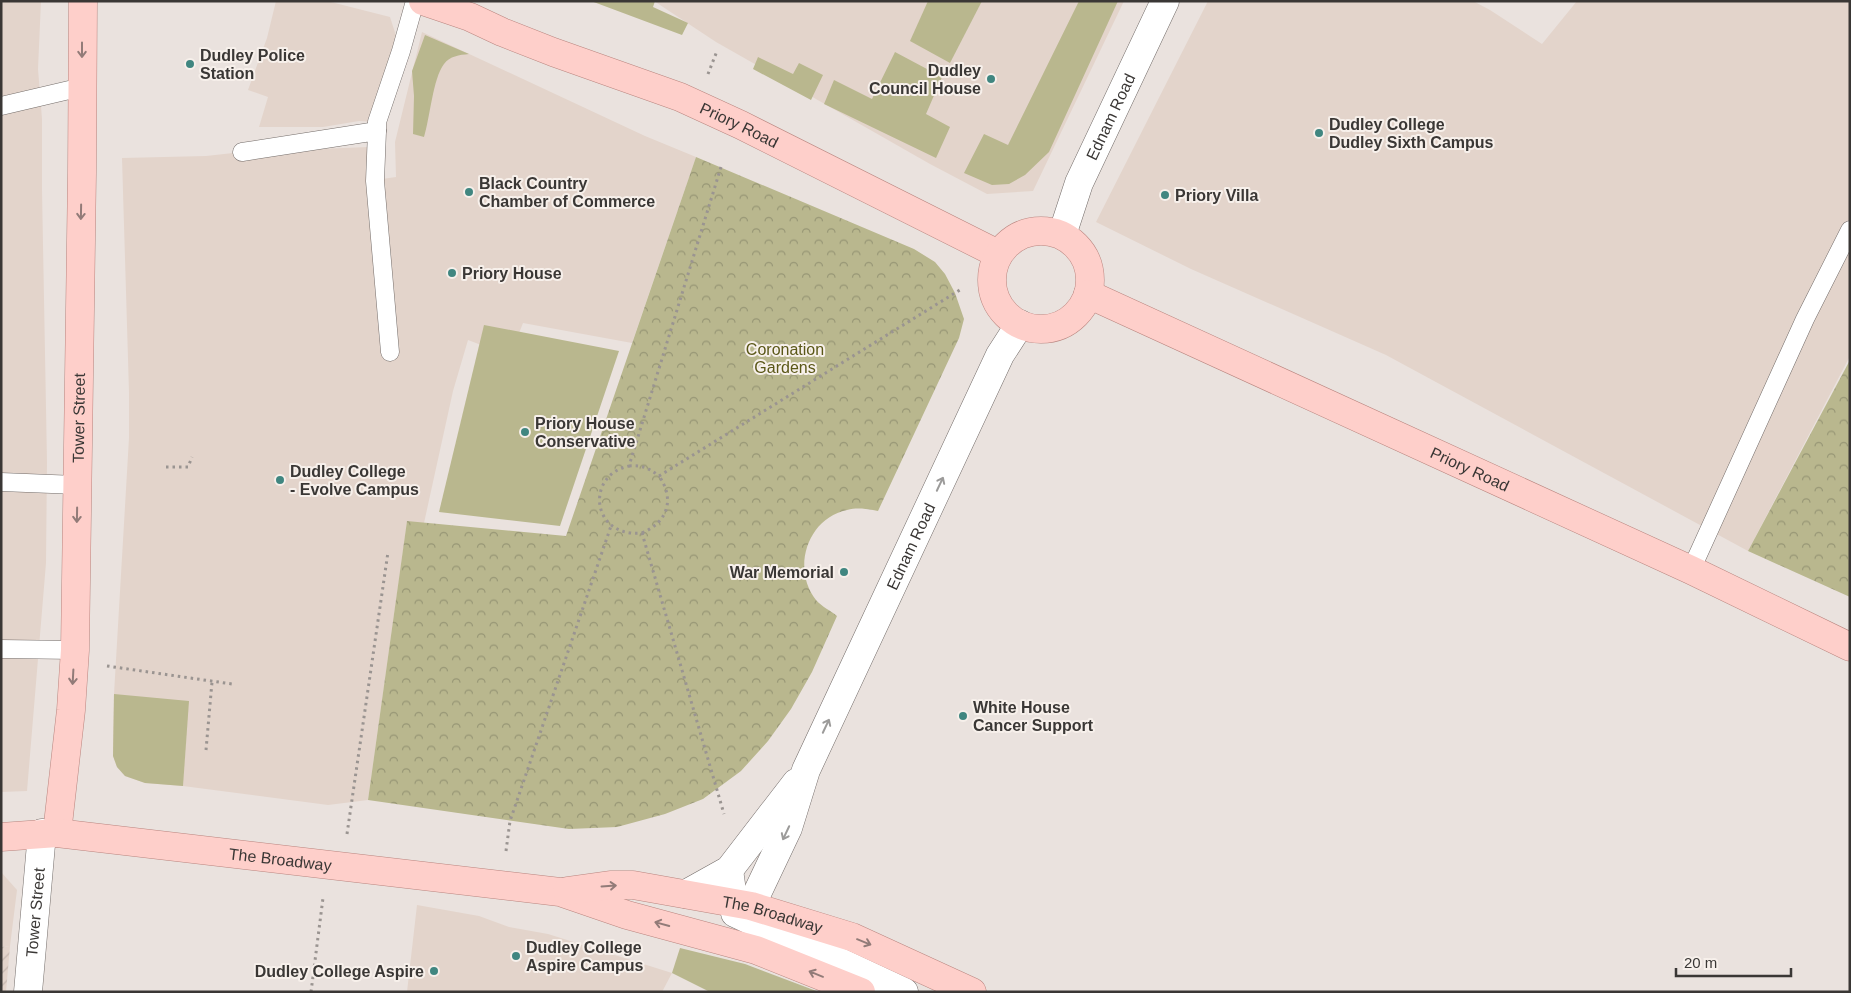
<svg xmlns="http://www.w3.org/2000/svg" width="1851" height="993" font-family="Arial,sans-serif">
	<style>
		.built { fill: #e3d4cb }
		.industrial { fill: url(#industrial-furrows) }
		.grass { fill: #b9b78e }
		.park { fill: url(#park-crowns) }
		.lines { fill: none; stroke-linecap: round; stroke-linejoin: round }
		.service-casing { stroke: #736c69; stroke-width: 19 }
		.minor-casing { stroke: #736c69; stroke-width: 29 }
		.secondary-casing { stroke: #736c69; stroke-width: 29 }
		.primary-casing { stroke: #b9857f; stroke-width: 29 }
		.path { stroke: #9a9491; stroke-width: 3; stroke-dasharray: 2.5 4; stroke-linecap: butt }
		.service { stroke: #fff; stroke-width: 18 }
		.minor { stroke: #fff; stroke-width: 28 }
		.secondary { stroke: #fff; stroke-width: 28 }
		.primary { stroke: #fecfca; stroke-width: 28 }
		.oneway { stroke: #927b78 }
		.oneway2 { stroke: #9c9b9a }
		.poi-dot { fill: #408680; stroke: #f7f0eb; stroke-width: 2 }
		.labels { text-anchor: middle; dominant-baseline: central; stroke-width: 4; stroke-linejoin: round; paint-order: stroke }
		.poi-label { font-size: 16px; font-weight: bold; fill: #3a3735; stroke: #f7f0eb; text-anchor: start }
		.street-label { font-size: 16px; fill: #3a3735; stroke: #f7f0eb }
		.park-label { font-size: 16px; fill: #5a5717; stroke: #f7f0eb }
	</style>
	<defs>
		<pattern id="industrial-furrows" width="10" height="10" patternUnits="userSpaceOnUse" patternTransform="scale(1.25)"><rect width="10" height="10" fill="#e3d4cb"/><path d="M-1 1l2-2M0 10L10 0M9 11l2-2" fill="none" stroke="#c4b7af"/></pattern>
		<pattern id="park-crowns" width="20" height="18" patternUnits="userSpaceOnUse" patternTransform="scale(1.25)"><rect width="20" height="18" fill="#b9b78e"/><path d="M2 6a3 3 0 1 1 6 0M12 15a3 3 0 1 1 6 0" fill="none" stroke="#979675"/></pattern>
	</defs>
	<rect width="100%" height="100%" fill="#eae2de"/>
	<g class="built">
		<path d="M1 1H41L38 69 42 119V190L47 462 46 563 27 791 1 792Z"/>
		<path d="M276 1H327L390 17 401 51 377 122 359 121 323 127H259L268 97 248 90 267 38Z"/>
		<path d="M654 1H1124L1033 191 987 194 930 164 716 42Z"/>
		<path d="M1208 1H1473L1490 10 1542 44 1577 1H1850V356L1748 551 1386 355 1191 269 1096 222Z"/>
		<path d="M422 32 645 136 696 157 632 343 523 323 510 356 468 340 453 391 424 523 407 522 368 800 328 805 183 786 145 783 125 776 117 767 113 756V742L114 694 129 438V392L122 158 206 156 242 152 369 147 375 180 396 177 395 142Z"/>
		<path d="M1 872 17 890 10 946 1 947Z"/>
		<path d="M417 905 479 916 509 927 548 934 672 973 662 992H407Z"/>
	</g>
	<path class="industrial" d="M10 946 6 992H1V947Z"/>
	<g class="grass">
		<path d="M591 1H655L653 7 688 23 682 35Z"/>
		<path d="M928 1H982L950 63 910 41Z"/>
		<path d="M1079 1H1118L1049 152 1025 175 1009 184 992 185 964 173 984 134 1008 145Z"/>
		<path d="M425 35 469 54C459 55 450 56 444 64 433 78 430 118 424 137L413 134 414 96 412 71Z"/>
		<path d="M895 52 942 77 926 114 950 127 936 158 824 104 834 80 872 99Z"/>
		<path d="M758 57 793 74 799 63 823 75 811 100 753 69Z"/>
		<path d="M484 325 619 351 560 526 439 512Z"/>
		<path d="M114 694 189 701 183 786 145 783 125 776 117 767 113 756Z"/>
		<path d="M680 948 745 964 819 992H710L672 973Z"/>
	</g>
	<g class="park">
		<path d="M696 157 914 249 935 262 945 274 955 293 964 319 959 338 878 511C867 509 858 507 847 510 808 518 791 568 816 600 821 606 831 611 837 616L812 672 791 709 768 741 741 771 703 799 665 814 617 827 569 829 368 800 407 521 566 536Z"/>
		<path d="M1850 360V597L1748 551Z"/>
	</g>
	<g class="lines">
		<defs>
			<g id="service">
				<path d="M1 106 82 87"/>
				<path d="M377 131V122L401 51 415 1"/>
				<path d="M242 152 377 131 375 181 390 352"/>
				<path d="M1 482 77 485"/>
				<path d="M1691 570 1805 319 1850 230"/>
				<path d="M1 649 75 650"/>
			</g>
			<g id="minor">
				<path id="s1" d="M28 992 42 833"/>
			</g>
			<g id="secondary">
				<path id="s2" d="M1062 235 1079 183 1165 1"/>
				<path d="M729 870 735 913 904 992"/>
				<path d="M686 894 729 870 796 783"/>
				<path id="s3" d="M751 906 788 828 806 770 1000 355 1020 324"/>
			</g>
			<g id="primary">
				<path id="s4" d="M423 1 470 17 502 32 553 52 680 97 741 125 998 254"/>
				<circle cx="1041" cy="280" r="49"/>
				<path id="s5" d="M1088 294 1691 570 1850 647"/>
				<path id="s6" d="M57 833 71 710 75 650 82 173 83 1"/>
				<path id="s7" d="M1 837 57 833 560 892 627 915 756 950 861 992"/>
				<path id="s8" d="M567 891 610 885H633L751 906 852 937 972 992"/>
			</g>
		</defs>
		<use href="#service" class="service-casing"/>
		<use href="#minor" class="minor-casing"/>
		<use href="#secondary" class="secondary-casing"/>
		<use href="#primary" class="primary-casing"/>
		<g class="path">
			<path d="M708 74 717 51"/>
			<path d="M721 167 629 466C585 475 591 538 642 533L724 814"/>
			<path d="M629 466C642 465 649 468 659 476L963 288"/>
			<path d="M166 467H188L192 457"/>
			<path d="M642 533C668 522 675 499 659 476"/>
			<path d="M107 666 232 684"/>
			<path d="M206 750 212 682"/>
			<path d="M347 834 388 552"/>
			<path d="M506 851 510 821 611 526"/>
			<path d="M311 992 323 898"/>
		</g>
		<use href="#service" class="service"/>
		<use href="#minor" class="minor"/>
		<use href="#secondary" class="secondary"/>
		<use href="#primary" class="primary"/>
	</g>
	<defs><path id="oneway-shaft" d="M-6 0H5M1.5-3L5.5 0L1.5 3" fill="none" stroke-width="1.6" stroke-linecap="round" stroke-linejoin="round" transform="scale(1.25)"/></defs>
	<g class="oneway">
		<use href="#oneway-shaft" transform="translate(82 50) rotate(90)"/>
		<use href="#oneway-shaft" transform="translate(81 212) rotate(91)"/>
		<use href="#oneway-shaft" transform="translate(77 515) rotate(91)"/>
		<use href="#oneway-shaft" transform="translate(73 677) rotate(93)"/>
		<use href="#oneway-shaft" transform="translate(609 886) rotate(-4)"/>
		<use href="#oneway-shaft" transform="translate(662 924) rotate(-165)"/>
		<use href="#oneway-shaft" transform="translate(864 942) rotate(22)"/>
		<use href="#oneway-shaft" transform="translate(816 974) rotate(-158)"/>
	</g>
	<g class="oneway2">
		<use href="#oneway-shaft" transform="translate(940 484) rotate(-65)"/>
		<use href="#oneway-shaft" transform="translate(826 726) rotate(-65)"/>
		<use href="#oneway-shaft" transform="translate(786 833) rotate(115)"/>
	</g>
	<g class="poi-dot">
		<circle cx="190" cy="64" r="5"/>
		<circle cx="991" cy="79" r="5"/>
		<circle cx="1319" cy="133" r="5"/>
		<circle cx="469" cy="192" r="5"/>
		<circle cx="1165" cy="195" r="5"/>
		<circle cx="452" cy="273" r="5"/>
		<circle cx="525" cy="432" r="5"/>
		<circle cx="280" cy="480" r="5"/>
		<circle cx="844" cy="572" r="5"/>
		<circle cx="963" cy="716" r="5"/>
		<circle cx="516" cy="956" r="5"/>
		<circle cx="434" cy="971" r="5"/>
	</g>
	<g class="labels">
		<g class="poi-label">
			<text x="200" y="55">Dudley Police<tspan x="200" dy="18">Station</tspan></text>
			<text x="981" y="70" text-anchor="end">Dudley<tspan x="981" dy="18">Council House</tspan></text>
			<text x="1329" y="124">Dudley College<tspan x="1329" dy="18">Dudley Sixth Campus</tspan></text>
			<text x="479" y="183">Black Country<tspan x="479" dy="18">Chamber of Commerce</tspan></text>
			<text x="1175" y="195">Priory Villa</text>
			<text x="462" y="273">Priory House</text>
			<text x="535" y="423">Priory House<tspan x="535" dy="18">Conservative</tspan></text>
			<text x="290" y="471">Dudley College<tspan x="290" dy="18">- Evolve Campus</tspan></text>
			<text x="834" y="572" text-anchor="end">War Memorial</text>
			<text x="973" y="707">White House<tspan x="973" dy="18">Cancer Support</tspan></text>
			<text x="526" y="947">Dudley College<tspan x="526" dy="18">Aspire Campus</tspan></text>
			<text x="424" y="971" text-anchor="end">Dudley College Aspire</text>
		</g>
		<g class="street-label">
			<text stroke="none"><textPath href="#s2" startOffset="128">Ednam Road</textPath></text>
			<text stroke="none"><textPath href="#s4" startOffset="340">Priory Road</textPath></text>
			<text stroke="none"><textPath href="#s6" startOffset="416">Tower Street</textPath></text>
			<text stroke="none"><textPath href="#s5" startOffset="420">Priory Road</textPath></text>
			<text stroke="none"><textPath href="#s3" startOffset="394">Ednam Road</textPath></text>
			<text stroke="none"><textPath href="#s7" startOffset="281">The Broadway</textPath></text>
			<text stroke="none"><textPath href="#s1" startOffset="80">Tower Street</textPath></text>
			<text stroke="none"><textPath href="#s8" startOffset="209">The Broadway</textPath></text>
		</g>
		<g class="park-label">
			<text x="785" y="349">Coronation<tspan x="785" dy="18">Gardens</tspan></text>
		</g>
	</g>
	<rect width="1851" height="993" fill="none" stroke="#3a3735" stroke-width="5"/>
	<path d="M1676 968v8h115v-8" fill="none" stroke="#3a3735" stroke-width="2.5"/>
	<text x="1684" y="968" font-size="15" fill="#3a3735" stroke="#f7f0eb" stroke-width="4" paint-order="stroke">20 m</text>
</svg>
